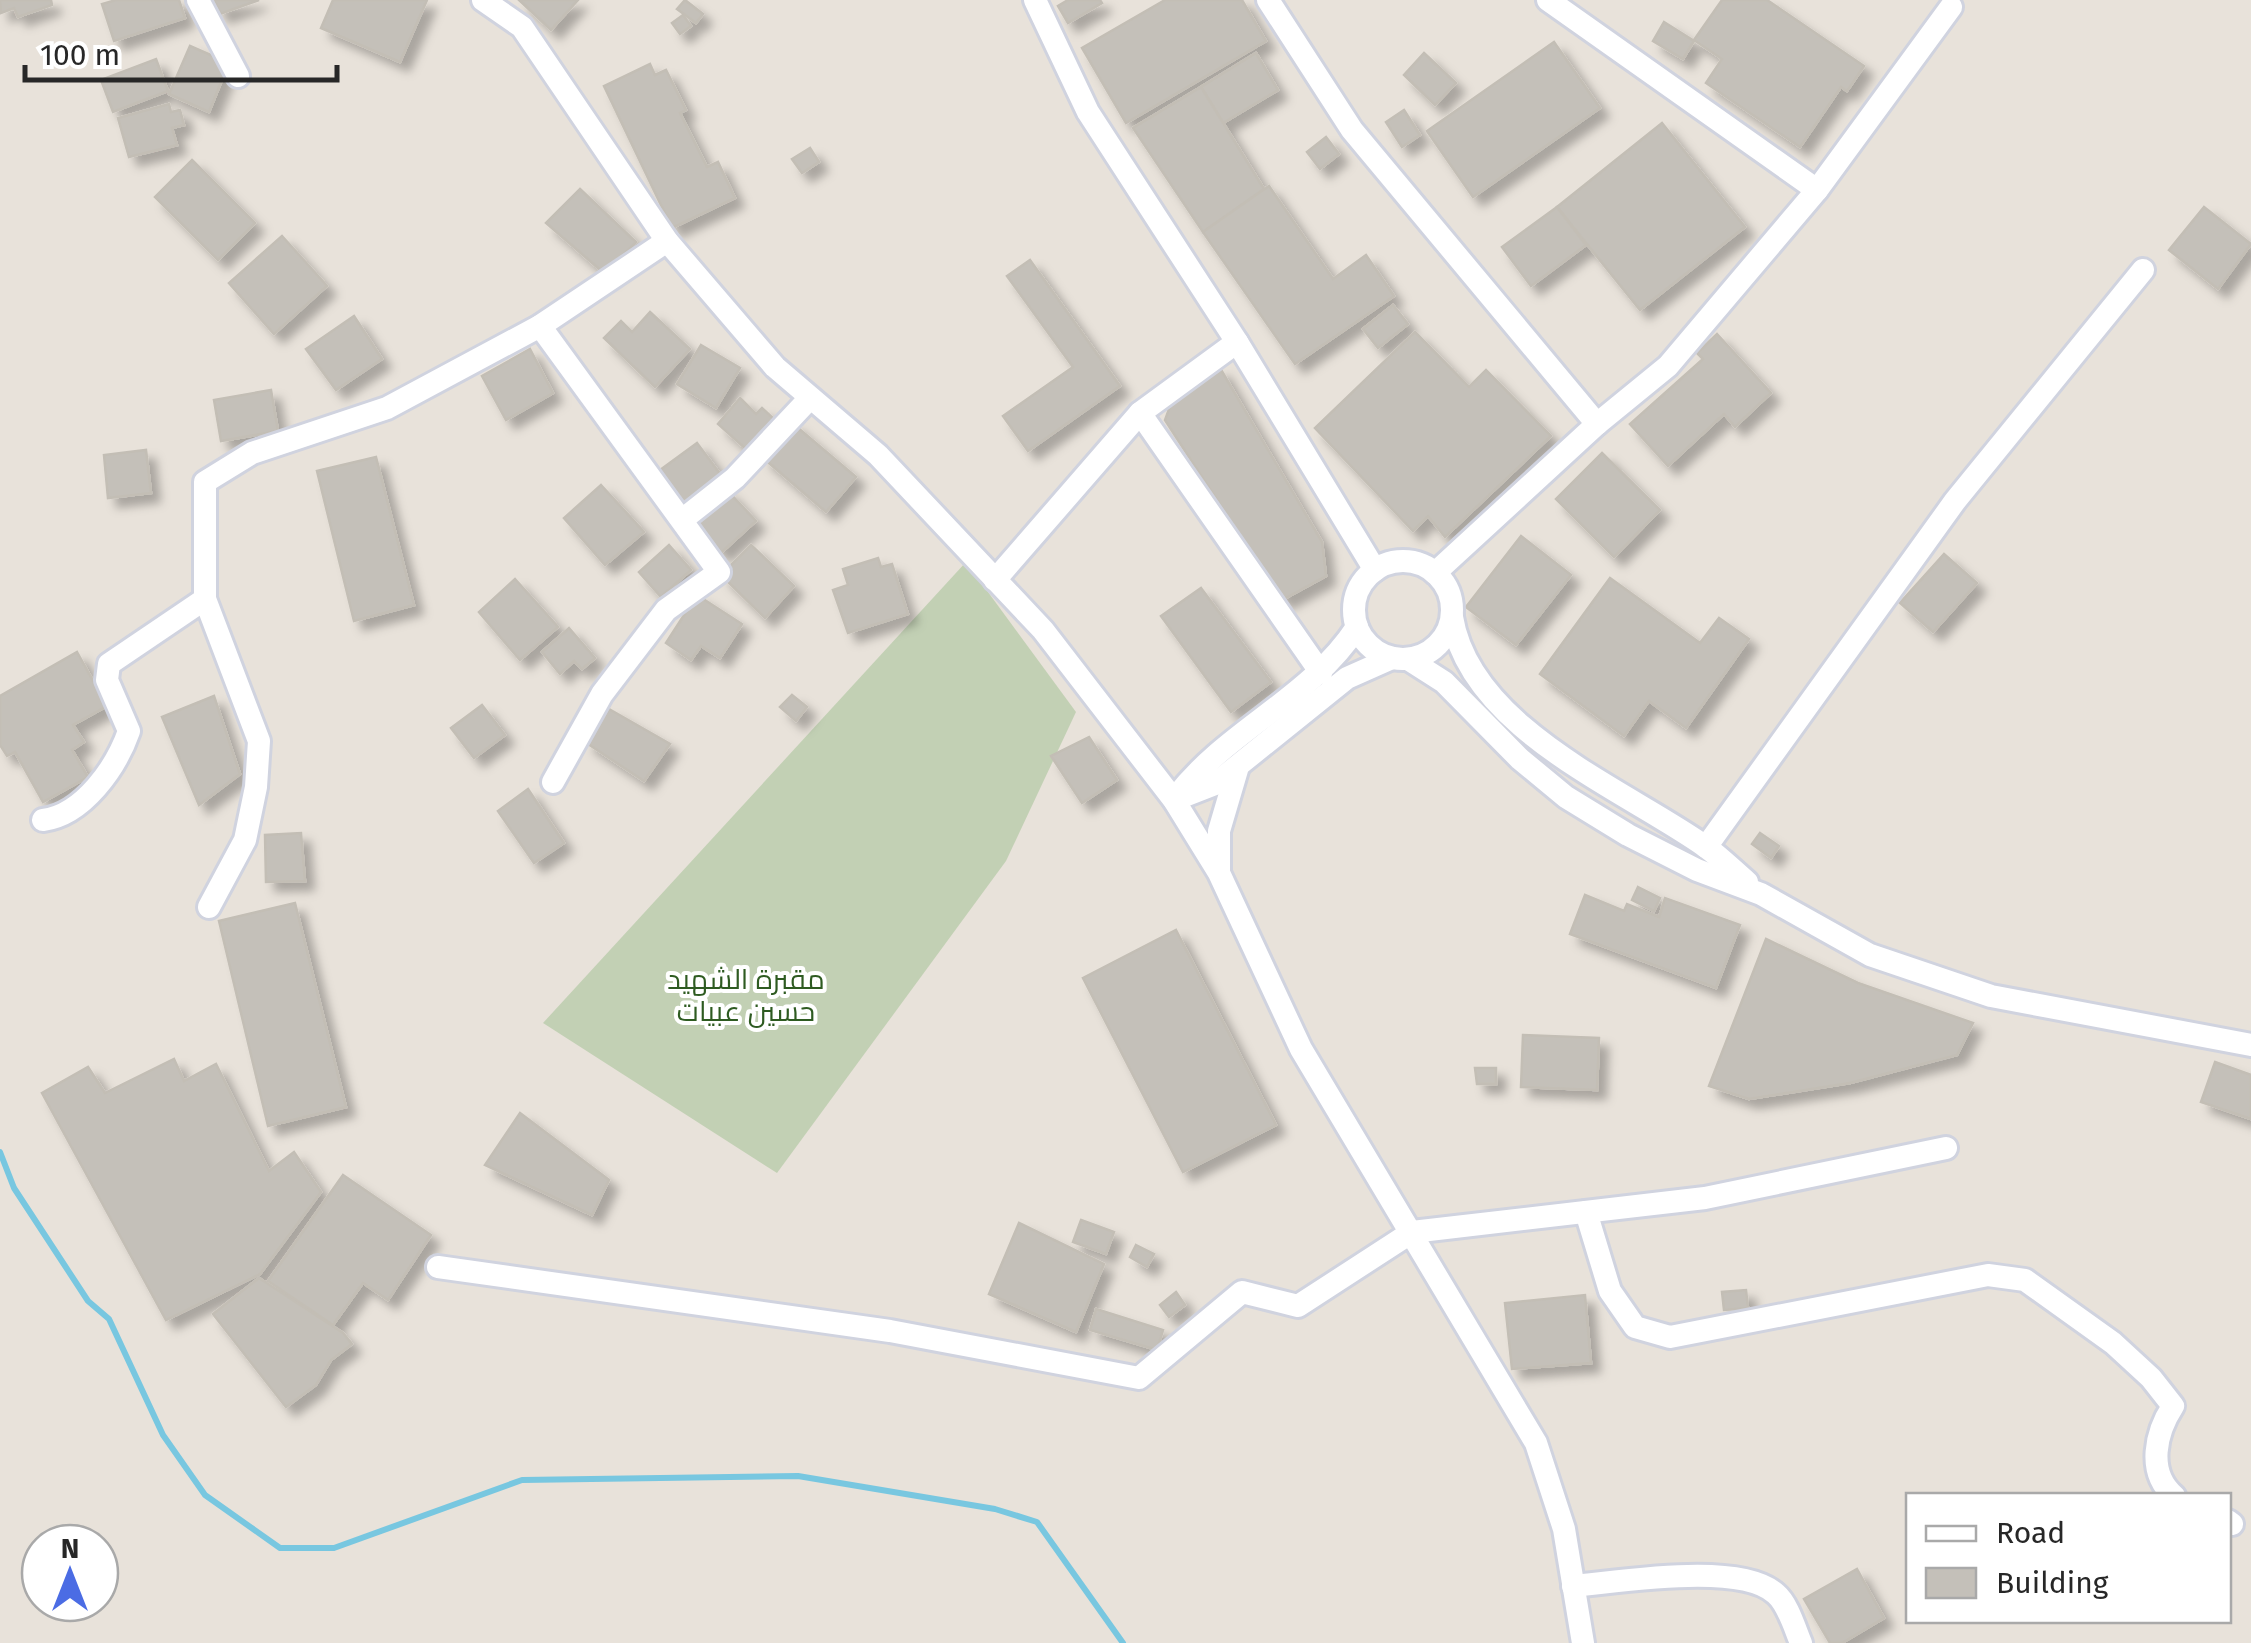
<svg xmlns="http://www.w3.org/2000/svg" width="2251" height="1643" font-family="'Fira Sans',Cairo,sans-serif">
	<style>
		.cemetery { fill: #c2d0b4 }
		.lines { fill: none; stroke-linecap: round; stroke-linejoin: round }
		.stream { stroke: #78c7e0; stroke-width: 6 }
		.building { fill: #c4c0b9; stroke: #c3beb5; stroke-width: 2.5; filter: url(#shadow) }
		.minor-casing { stroke: #d0d3df; stroke-width: 28 }
		.minor { stroke: #fff; stroke-width: 22 }
		.labels { text-anchor: middle; dominant-baseline: central; stroke-width: 8; stroke-linejoin: round; paint-order: stroke }
		.park-label { font-size: 28px; fill: #2e5b21; stroke: #fff }
	</style>
	<defs>
		<filter id="shadow"><feDropShadow dx="9" dy="9" stdDeviation="5" flood-color="#0004"/></filter>
	</defs>
	<rect width="100%" height="100%" fill="#e8e2da"/>
	<path class="cemetery" d="M966 562 1076 712 1006 861 777 1173 543 1023Z"/>
	<g class="lines">
		<path class="stream" d="M0 1152 14 1188 88 1301 109 1319 163 1435 205 1495 280 1548H334L522 1480 798 1476 995 1509 1037 1522 1123 1643"/>
	</g>
	<g class="building">
		<path d="M0 0H51L52 5 18 17 14 8 1 13Z"/>
		<path d="M116 0H179L185 18 114 41 102 4Z"/>
		<path d="M214 0H259L220 14Z"/>
		<path d="M333 0H427L400 62 321 28Z"/>
		<path d="M519 0H578L551 30Z"/>
		<path d="M685 0 703 14 696 23 677 9Z"/>
		<path d="M1068 0H1100L1102 3 1068 23 1058 6Z"/>
		<path d="M1165 0H1242L1266 41 1126 123 1082 48Z"/>
		<path d="M1722 0H1767L1864 66 1847 91 1841 87 1800 147 1706 83 1722 59 1694 40Z"/>
		<path d="M683 15 691 26 680 34 672 23Z"/>
		<path d="M1664 22 1694 41 1683 59 1653 41Z"/>
		<path d="M1554 42 1600 108 1473 197 1427 131Z"/>
		<path d="M190 46 229 63 209 112 169 94Z"/>
		<path d="M1256 53 1278 90 1223 123 1201 87Z"/>
		<path d="M1424 53 1456 83 1435 105 1404 75Z"/>
		<path d="M156 59 168 91 113 112 101 80Z"/>
		<path d="M650 64 655 75 666 70 686 110 680 113 707 167 718 162 735 198 672 228 604 86Z"/>
		<path d="M1201 87 1264 189 1203 232 1133 128Z"/>
		<path d="M169 104 171 112 180 110 184 125 172 128 177 145 129 157 118 118Z"/>
		<path d="M1404 110 1420 135 1402 147 1386 122Z"/>
		<path d="M1662 123 1745 227 1640 310 1557 207Z"/>
		<path d="M1326 137 1339 154 1320 169 1307 152Z"/>
		<path d="M810 148 819 162 802 173 792 159Z"/>
		<path d="M192 160 255 223 218 260 155 197Z"/>
		<path d="M1269 186 1333 279 1366 255 1394 296 1295 364 1203 232Z"/>
		<path d="M580 189 636 242 605 274 546 223Z"/>
		<path d="M1557 207 1586 245 1531 286 1502 247Z"/>
		<path d="M2204 207 2251 244 2218 289 2169 250Z"/>
		<path d="M282 236 327 286 274 334 229 283Z"/>
		<path d="M1030 260 1120 386 1028 451 1003 416 1073 367 1007 276Z"/>
		<path d="M1393 305 1408 324 1378 348 1363 329Z"/>
		<path d="M650 312 690 349 655 387 604 338 621 321 632 332Z"/>
		<path d="M354 316 382 359 336 390 306 349Z"/>
		<path d="M1415 332 1469 387 1486 370 1551 436 1445 537 1428 516 1413 531 1315 428Z"/>
		<path d="M1717 334 1771 393 1735 427 1724 414 1668 466 1630 424 1703 359 1697 353Z"/>
		<path d="M701 345 740 368 716 408 677 384Z"/>
		<path d="M530 349 553 393 506 420 482 376Z"/>
		<path d="M1220 368 1322 542 1326 576 1282 600 1165 420 1173 398Z"/>
		<path d="M271 390 278 431 221 441 214 400Z"/>
		<path d="M740 398 756 414 762 408 775 420 747 450 718 424Z"/>
		<path d="M791 422 856 477 826 512 762 457Z"/>
		<path d="M697 443 724 479 685 509 656 473Z"/>
		<path d="M146 450 151 493 108 498 104 455Z"/>
		<path d="M1602 453 1660 510 1614 557 1556 499Z"/>
		<path d="M376 457 414 605 354 621 317 471Z"/>
		<path d="M601 485 644 532 605 565 564 518Z"/>
		<path d="M727 490 756 521 721 553 693 520Z"/>
		<path d="M1521 536 1571 575 1516 645 1466 607Z"/>
		<path d="M669 545 691 570 661 597 639 572Z"/>
		<path d="M751 545 794 586 765 618 721 575Z"/>
		<path d="M1944 554 1977 583 1933 632 1900 603Z"/>
		<path d="M878 558 881 567 892 564 908 614 848 633 833 590 848 585 843 569Z"/>
		<path d="M1610 578 1700 643 1719 618 1749 639 1686 728 1649 701 1624 736 1540 674Z"/>
		<path d="M515 579 558 627 520 660 479 612Z"/>
		<path d="M1201 588 1271 682 1231 712 1161 616Z"/>
		<path d="M697 595 742 624 720 658 701 646 691 660 666 643Z"/>
		<path d="M569 628 595 658 582 669 574 661 560 674 542 652Z"/>
		<path d="M77 652 107 706 73 725 84 742 72 750 88 777 43 802 15 752 7 756 0 745V696Z"/>
		<path d="M792 695 807 707 796 721 780 707Z"/>
		<path d="M214 696 240 774 199 805 162 717Z"/>
		<path d="M482 705 505 735 474 758 451 728Z"/>
		<path d="M609 709 670 744 644 781 585 742Z"/>
		<path d="M1089 737 1117 780 1082 803 1051 756Z"/>
		<path d="M528 789 564 843 534 863 498 811Z"/>
		<path d="M301 833 305 881 266 882 265 835Z"/>
		<path d="M1760 833 1779 846 1771 858 1752 844Z"/>
		<path d="M1638 887 1660 898 1654 911 1632 900Z"/>
		<path d="M1585 895 1624 911 1627 904 1659 917 1665 898 1740 925 1716 988 1570 934Z"/>
		<path d="M295 903 346 1107 268 1126 219 921Z"/>
		<path d="M1176 930 1276 1125 1183 1172 1083 978Z"/>
		<path d="M1766 939 1858 983 1973 1023 1957 1055 1850 1083 1749 1099 1709 1086Z"/>
		<path d="M1523 1035 1599 1038 1597 1090 1521 1087Z"/>
		<path d="M174 1059 184 1081 216 1064 269 1171 294 1152 321 1192 260 1274 166 1320 42 1093 88 1067 105 1093Z"/>
		<path d="M2215 1062 2251 1075V1119L2201 1102Z"/>
		<path d="M1475 1068H1496V1084H1477Z"/>
		<path d="M520 1113 609 1180 592 1215 485 1165Z"/>
		<path d="M343 1175 431 1235 388 1300 363 1283 333 1325 268 1281Z"/>
		<path d="M1081 1220 1114 1232 1106 1254 1073 1242Z"/>
		<path d="M1019 1223 1104 1264 1076 1332 989 1294Z"/>
		<path d="M1136 1245 1154 1254 1147 1267 1130 1257Z"/>
		<path d="M259 1278 343 1333 352 1344 331 1360 316 1385 286 1407 213 1314Z"/>
		<path d="M1746 1290 1748 1308 1724 1310 1722 1292Z"/>
		<path d="M1176 1292 1185 1305 1169 1317 1160 1305Z"/>
		<path d="M1585 1295 1591 1363 1512 1369 1505 1303Z"/>
		<path d="M1096 1309 1163 1330 1157 1350 1090 1330Z"/>
		<path d="M1857 1569 1884 1618 1842 1643H1830L1804 1599Z"/>
	</g>
	<g class="lines">
		<defs>
			<g id="minor">
				<path d="M198 0 238 76"/>
				<path d="M483 0 522 27 667 241 775 367 878 455 1043 630 1174 800 1219 873 1301 1049 1536 1443 1564 1529 1583 1643"/>
				<path d="M1035 0 1088 112 1237 342 1375 570"/>
				<path d="M1268 0 1352 130 1597 424"/>
				<path d="M1548 0 1817 190"/>
				<path d="M540 326 719 572 666 610 602 694 553 782"/>
				<path d="M1140 413 1321 673"/>
				<path d="M682 520 735 478 810 398"/>
				<circle cx="1403" cy="610" r="49"/>
				<path d="M1435 573 1597 424 1668 366 1817 190 1951 7"/>
				<path d="M995 580 1140 413 1237 342"/>
				<path d="M1452 617C1470 729 1626 790 1706 847 1720 857 1733 870 1747 882"/>
				<path d="M1408 659 1444 682 1520 759 1566 797 1628 835 1697 870 1761 894 1870 955 1991 996 2251 1045"/>
				<path d="M1176 797C1227 730 1310 699 1357 627"/>
				<path d="M1174 800 1215 784 1347 678 1392 658"/>
				<path d="M43 820C83 815 116 768 129 731L107 680 109 664 205 599"/>
				<path d="M1706 847 1955 501 2143 270"/>
				<path d="M1219 870V831L1237 770"/>
				<path d="M209 907 245 840 256 787 259 741 205 599V482L252 453 387 408 540 326 667 241"/>
				<path d="M1586 1212 1610 1291 1635 1327 1670 1337 1988 1275 2025 1280 2113 1343 2151 1378 2173 1406C2156 1432 2146 1472 2174 1496"/>
				<path d="M438 1267 890 1331 1139 1378 1242 1292 1298 1306 1412 1232 1705 1198 1946 1148"/>
				<path d="M2228 1521 2232 1524"/>
				<path d="M1573 1586C1619 1582 1741 1561 1776 1594 1788 1604 1795 1629 1801 1643"/>
			</g>
		</defs>
		<use href="#minor" class="minor-casing"/>
		<use href="#minor" class="minor"/>
	</g>
	<g class="labels">
		<g class="park-label">
			<text x="746" y="979">مقبرة الشهيد<tspan x="746" dy="32">حسين عبيات</tspan></text>
		</g>
	</g>
	<rect x="1906" y="1493" width="325" height="130" fill="#ffffff" stroke="#a9a9a9" stroke-width="2.5"/>
	<rect x="1926" y="1526" width="50" height="15" fill="#ffffff" stroke="#a9a9a9" stroke-width="2.5"/>
	<text x="1996" y="1543" font-size="30" fill="#272727">Road</text>
	<rect x="1926" y="1568" width="50" height="30" fill="#c4c0b9" stroke="#a9a9a9" stroke-width="2.5"/>
	<text x="1996" y="1593" font-size="30" fill="#272727">Building</text>
	<g transform="translate(70 1573)"><circle r="48" fill="#ffffff" stroke="#a9a9a9" stroke-width="2.5"/>
	<path d="M0-8L18 38L0 25L-18 38Z" fill="#4b6ce4"/>
	<text y="-15" font-size="28" font-weight="bold" text-anchor="middle" fill="#272727">N</text>
	</g>
	<path d="M25 65v15h312v-15" fill="none" stroke="#272727" stroke-width="5"/>
	<text x="40" y="65" font-size="30" fill="#272727" stroke="#ffffff" stroke-width="8" paint-order="stroke">100 m</text>
</svg>
